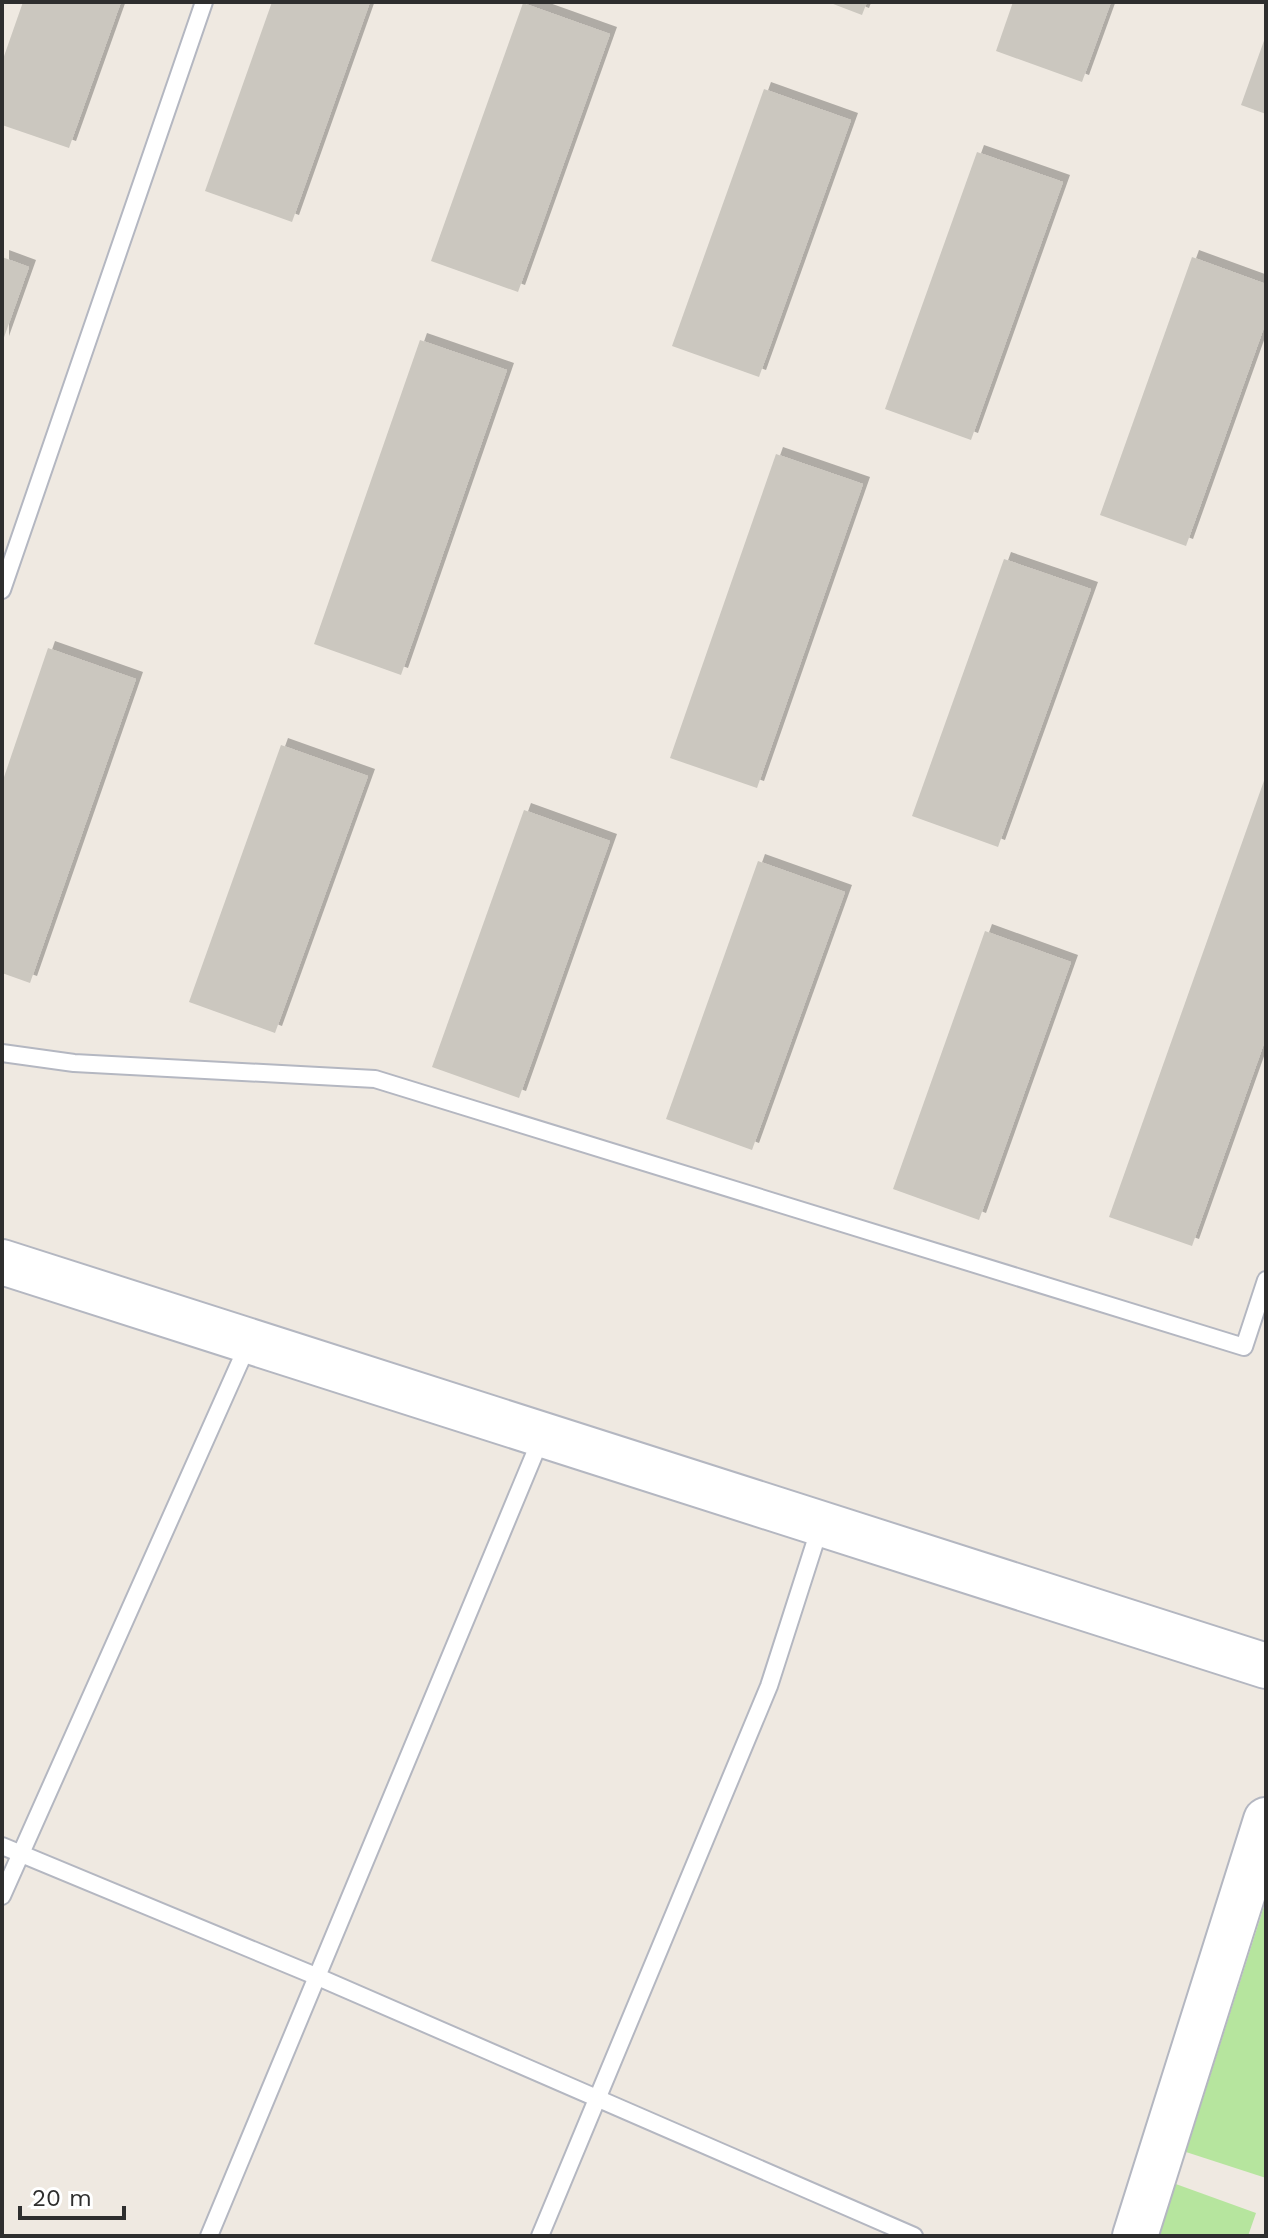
<svg xmlns="http://www.w3.org/2000/svg" width="1268" height="2238" font-family="'Work Sans',sans-serif">
	<style>
		.green { fill: #b6e59e }
		.building { fill: #cbc7bf; filter: url(#shadow) }
		.lines { fill: none; stroke-linecap: round; stroke-linejoin: round }
		.lane-casing { stroke: #b4b7c1; stroke-width: 20 }
		.secondary-casing { stroke: #b4b7c1; stroke-width: 48 }
		.lane { stroke: #fff; stroke-width: 16 }
		.secondary { stroke: #fff; stroke-width: 44 }
	</style>
	<defs>
		<filter id="shadow"><feDropShadow dx="7" dy="-7" stdDeviation="0" flood-color="#0004"/></filter>
	</defs>
	<rect width="100%" height="100%" fill="#efe9e1"/>
	<g class="green">
		<path d="M1266 1900V2178L1186 2152Z"/>
		<path d="M1173 2183 1256 2213 1248 2236H1155Z"/>
	</g>
	<g class="building">
		<path d="M23 2H121L69 148 2 125V62Z"/>
		<path d="M272 2H370L292 222 205 191Z"/>
		<path d="M828 2H867L862 15Z"/>
		<path d="M1013 2H1111L1082 82 996 51Z"/>
		<path d="M523 3 610 34 518 292 431 261Z"/>
		<path d="M1266 35V114L1241 105Z"/>
		<path d="M764 89 851 120 759 377 672 346Z"/>
		<path d="M977 152 1063 182 971 440 885 409Z"/>
		<path d="M2 257 29 267 2 343Z"/>
		<path d="M1192 257 1266 284V322L1186 546 1100 515Z"/>
		<path d="M420 340 507 370 401 675 314 644Z"/>
		<path d="M776 454 863 484 757 788 670 758Z"/>
		<path d="M1004 559 1091 589 998 847 912 816Z"/>
		<path d="M48 648 136 679 30 983 2 973V783Z"/>
		<path d="M281 745 368 776 275 1033 189 1002Z"/>
		<path d="M1266 775V1038L1192 1246 1109 1217Z"/>
		<path d="M524 810 610 841 519 1098 432 1067Z"/>
		<path d="M758 861 845 892 752 1150 666 1119Z"/>
		<path d="M985 931 1071 962 979 1220 893 1189Z"/>
	</g>
	<g class="lines">
		<defs>
			<g id="lane">
				<path d="M2 590 204 2"/>
				<path d="M2 1053 74 1063 375 1079 1244 1347 1266 1280"/>
				<path d="M2 1846 318 1977 914 2236"/>
				<path d="M2 1896 249 1342"/>
				<path d="M209 2236 542 1436"/>
				<path d="M540 2236 769 1686 820 1527"/>
			</g>
			<g id="secondary">
				<path d="M2 1262 1266 1666"/>
				<path d="M1135 2236 1266 1820"/>
			</g>
		</defs>
		<use href="#lane" class="lane-casing"/>
		<use href="#secondary" class="secondary-casing"/>
		<use href="#lane" class="lane"/>
		<use href="#secondary" class="secondary"/>
	</g>
	<rect width="1268" height="2238" fill="none" stroke="#2e2e2e" stroke-width="8"/>
	<path d="M20 2206v12h104v-12" fill="none" stroke="#2e2e2e" stroke-width="4"/>
	<text x="32" y="2206" font-size="24" fill="#2e2e2e" stroke="#ffffff" stroke-width="6" paint-order="stroke">20 m</text>
</svg>
